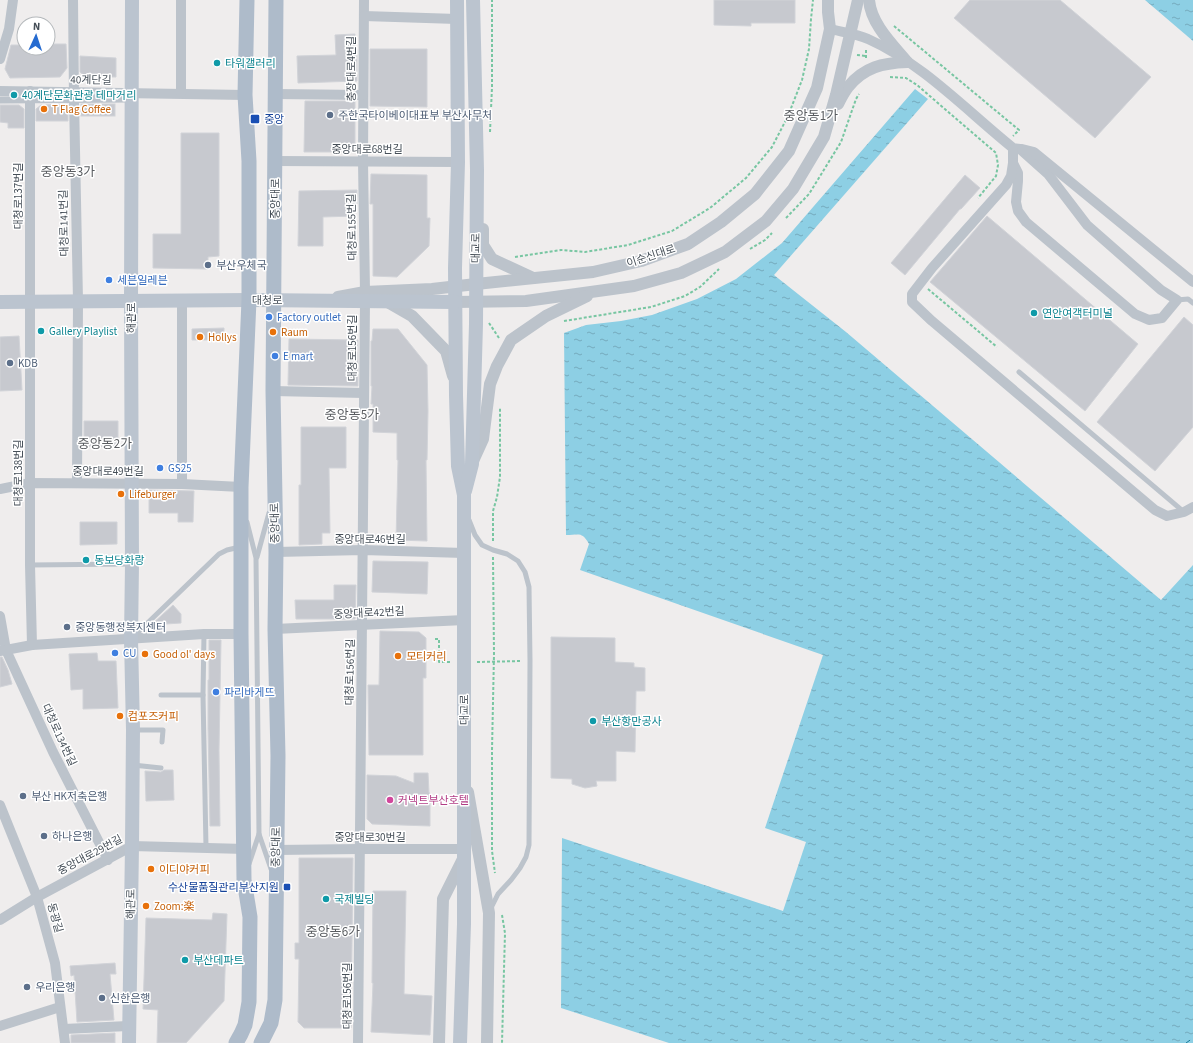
<svg xmlns="http://www.w3.org/2000/svg" width="1193" height="1043" font-family="'Source Sans 3','Noto Sans KR',sans-serif">
	<style>
		.water { fill: url(#water-ripples) }
		.lines { fill: none; stroke-linecap: round; stroke-linejoin: round }
		.ferry { stroke: #177b9b; stroke-width: 1; stroke-dasharray: 5 4; stroke-linecap: butt }
		.building { fill: #c7c9cf; stroke: #d1d3d8 }
		.path { stroke: #78c6a2; stroke-width: 2; stroke-dasharray: 3 2; stroke-linecap: butt }
		.service { stroke: #bcc3cb; stroke-width: 5 }
		.pedestrian { stroke: #bcc3cb; stroke-width: 7 }
		.minor { stroke: #bcc3cb; stroke-width: 10 }
		.tertiary { stroke: #bcc3cb; stroke-width: 12 }
		.secondary { stroke: #bbc4cf; stroke-width: 14 }
		.primary { stroke: #aebbca; stroke-width: 15 }
		.culture-dot { fill: #0f9aa8; stroke: #fff; stroke-width: 1.5 }
		.food-dot { fill: #e8710a; stroke: #fff; stroke-width: 1.5 }
		.service-dot { fill: #5c6f8a; stroke: #fff; stroke-width: 1.5 }
		.transit-dot { fill: #1a4fb4; stroke: #fff; stroke-width: 1.5 }
		.shop-dot { fill: #3f7fe0; stroke: #fff; stroke-width: 1.5 }
		.hotel-dot { fill: #d1479c; stroke: #fff; stroke-width: 1.5 }
		.labels { text-anchor: middle; dominant-baseline: central; stroke-width: 3; stroke-linejoin: round; paint-order: stroke }
		.culture-label { font-size: 11px; fill: #0d838f; stroke: #fff; text-anchor: start }
		.street-label { font-size: 11px; fill: #464f58; stroke: #fff }
		.food-label { font-size: 11px; fill: #c56008; stroke: #fff; text-anchor: start }
		.service-label { font-size: 11px; fill: #4e5e75; stroke: #fff; text-anchor: start }
		.transit-label { font-size: 11px; fill: #164399; stroke: #fff; text-anchor: start }
		.shop-label { font-size: 11px; fill: #366cbe; stroke: #fff; text-anchor: start }
		.hotel-label { font-size: 11px; fill: #b23c85; stroke: #fff; text-anchor: start }
		.quarter-label { font-size: 13px; fill: #5a5d61; stroke: #fff }
	</style>
	<defs>
		<pattern id="water-ripples" width="26" height="14" patternUnits="userSpaceOnUse"><rect width="26" height="14" fill="#8dcfe4"/><path d="M2 4q2-2 4 0t4 0M15 11q2-2 4 0t4 0" fill="none" stroke="#75aabc"/></pattern>
	</defs>
	<rect width="100%" height="100%" fill="#efeded"/>
	<g class="water">
		<path d="M1145 0H1193V41Z"/>
		<path d="M915 89 928 99 774 275 846 332 1161 600 1193 565V1043H669L561 1008 562 838 783 911 806 842 765 828 823 655 580 570 589 544C582 531 579 535 566 535L564 333 586 325 621 321 652 315 697 299 736 279 782 243Z"/>
	</g>
	<g class="lines">
		<path class="ferry" d="M1186 1043 1193 1038"/>
	</g>
	<g class="building">
		<path d="M714 0H795V23H751V26L714 25Z"/>
		<path d="M970 0H1060L1151 77 1095 138 954 18Z"/>
		<path d="M355 34V49H357V81L298 83 297 56 336 55 335 35Z"/>
		<path d="M48 44H66L67 68 60 77 10 78 5 69 11 45H24V48H48Z"/>
		<path d="M370 49H427V107L370 106Z"/>
		<path d="M80 56 116 58V77H86L80 72Z"/>
		<path d="M305 101H355V152H304Z"/>
		<path d="M68 104V121H36V109L41 105Z"/>
		<rect x="81" y="104" width="34" height="12"/>
		<path d="M0 105H19L24 109V128H8V123L0 122Z"/>
		<path d="M181 133H219V256L208 257V269L153 268V234H181Z"/>
		<path d="M371 174 427 175V218H430L429 246 397 277 373 276V204H370Z"/>
		<path d="M965 175 980 188 961 209H960L905 275 891 263Z"/>
		<path d="M357 190V204H354V216L323 217V246H298L299 191Z"/>
		<path d="M987 216 1138 344 1085 411 930 282Z"/>
		<path d="M1184 317 1193 325V427L1155 471 1097 422Z"/>
		<path d="M224 328V340H192V329Z"/>
		<path d="M373 329H398L427 365 428 411 427 460H426L427 541 396 540 398 460H397V433L373 432V404H371L372 386H371V341H372Z"/>
		<path d="M19 336 22 390 0 391V337Z"/>
		<path d="M289 339 358 340V386L288 385Z"/>
		<path d="M84 421H118V447L84 446Z"/>
		<path d="M301 427H346V468H329L330 533H322V544L299 545V485H301Z"/>
		<path d="M149 490 194 491 193 522H178V513H149Z"/>
		<path d="M80 522H117V544L80 545Z"/>
		<path d="M373 561 428 562 427 594 372 592Z"/>
		<path d="M334 585H356L355 619H296L295 600H334Z"/>
		<path d="M173 605 181 614V623L151 625Z"/>
		<path d="M380 631 419 632 426 638V678H423V755H369L368 685H379Z"/>
		<path d="M551 637 615 638V662L634 663V667L645 668V691H636L635 752 616 751V781H596L597 786 585 788 572 784V779L551 778Z"/>
		<path d="M209 640H221L219 750 220 826H210L208 728V680H209Z"/>
		<path d="M97 653 98 661H116L118 708 83 709V689L71 690 69 654Z"/>
		<path d="M0 657H2L8 670 12 684 0 687Z"/>
		<path d="M164 770H173L174 800 146 801 145 771 161 772Z"/>
		<path d="M414 773H428L429 793H430V826L372 824 367 819V775L396 776 414 783Z"/>
		<path d="M299 858H353L351 1028H304L298 1022 299 959H295V943H299Z"/>
		<path d="M373 891H406L404 994 432 996 430 1035 371 1032 373 983H372Z"/>
		<path d="M213 913 227 914 224 1001 186 1043H157L158 1010 143 1009 146 918 212 920Z"/>
		<path d="M115 963 116 974H110L114 1020 77 1022 74 975 71 976 70 966Z"/>
		<path d="M115 1033V1043H71V1035Z"/>
	</g>
	<g class="lines">
		<g class="path">
			<path d="M894 26 1019 130 1013 136"/>
			<path d="M866 50V59"/>
			<path d="M857 55 866 56"/>
			<path d="M890 77 906 78 917 85 996 153 998 165 996 176 978 198"/>
			<path d="M490 132 492 87V0"/>
			<path d="M786 218 809 194 841 142 856 99 859 94"/>
			<path d="M750 249 765 240 772 233"/>
			<path d="M515 257 561 250 585 252 628 245 672 231 710 208 746 178 772 147 788 116 802 80 809 49 811 19 813 0"/>
			<path d="M928 289 997 347"/>
			<path d="M564 321 651 307 685 296 700 287 719 269"/>
			<path d="M489 323 499 338"/>
			<path d="M493 541V511L497 497 500 477V408"/>
			<path d="M493 557 494 654 492 750V851L495 873"/>
			<path d="M435 639H439V662H452"/>
			<path d="M477 662 522 661"/>
			<path d="M502 915 505 933 502 1043"/>
		</g>
		<g class="service">
			<path d="M1177 300 1188 299 1193 303"/>
			<path d="M1019 372 1184 512"/>
			<path d="M469 520 475 535 482 545 493 550 507 554 518 561 525 572 529 587 530 661 529 845 526 857 520 868 511 880 498 894 491 908"/>
			<path d="M247 522 256 558 259 834 249 864"/>
			<path d="M257 557 269 513"/>
			<path d="M30 565 131 564"/>
			<path d="M204 634 203 695 206 847"/>
			<path d="M134 636 219 554 227 550 240 547"/>
			<path d="M161 695H203"/>
			<path d="M134 730H163L162 742"/>
			<path d="M133 765 161 768"/>
			<path d="M259 834 271 869"/>
		</g>
		<path class="pedestrian" d="M0 100 132 99"/>
		<g class="minor">
			<path d="M73 0 74 99 78 301 77 483"/>
			<path d="M364 0 363 161 365 292"/>
			<path d="M364 16 457 19"/>
			<path d="M830 29C842 32 858 34 868 39 922 63 967 111 1013 148L1020 149 1048 174 1087 225 1161 290 1177 300 1162 318 1149 320 1135 314 1026 222 1018 211 1016 202 1018 181V173L1013 163V148"/>
			<path d="M0 59 9 29 13 0"/>
			<path d="M0 91 245 95"/>
			<path d="M30 91V565L32 645"/>
			<path d="M181 93V0"/>
			<path d="M275 94 363 95"/>
			<path d="M1022 149 1034 152 1193 282"/>
			<path d="M276 161 458 162"/>
			<path d="M1013 163 1011 176 1006 185 932 268 912 294V302L932 321 1155 510 1167 516 1184 512 1193 507"/>
			<path d="M273 391 364 393"/>
			<path d="M182 484V300"/>
			<path d="M0 489 30 483 182 484 241 487"/>
			<path d="M276 552 363 550 464 553"/>
			<path d="M0 616 6 650 53 752 108 860"/>
			<path d="M275 629 464 620"/>
			<path d="M0 651 32 645 204 634H241"/>
			<path d="M0 805 37 897 55 963 65 1043"/>
			<path d="M276 850 360 849H464"/>
			<path d="M0 920 37 897 132 846 245 849"/>
			<path d="M0 1026 60 1007"/>
			<path d="M64 1029 128 1026"/>
			<path d="M358 1043 365 301"/>
		</g>
		<g class="tertiary">
			<path d="M869 0C871 24 892 44 907 62"/>
			<path d="M838 104C841 98 844 92 848 87 864 67 883 63 907 62"/>
			<path d="M483 229V245L492 259 533 278"/>
			<path d="M338 297 365 292 432 289 476 284 593 272 641 261 688 244 721 222 755 194 789 151 817 88 830 29 828 12V0"/>
			<path d="M386 301 412 316 446 351 453 376"/>
			<path d="M455 302 526 301 634 286 681 273 725 252 766 221 793 189 824 137 836 95 858 0"/>
			<path d="M473 461 483 439 490 384 497 366 511 340 546 316 587 296"/>
			<path d="M468 792 489 913 487 1043"/>
			<path d="M439 1043 443 899 464 857"/>
		</g>
		<g class="secondary">
			<path d="M457 0 458 162 455 268 456 395 458 466 464 495V924L460 1043"/>
			<path d="M0 302 249 300 455 302"/>
			<path d="M465 491 472 464 476 324 477 170 473 0"/>
			<path d="M129 1043 132 846 133 730 131 639 132 564 131 301 132 0"/>
		</g>
		<g class="primary">
			<path d="M236 1043 241 1034 245 1025 249 1002 250 917 244 880 241 634V487L249 300V161L245 95 247 0"/>
			<path d="M261 1043 271 1023 275 1000 278 756 275 629 276 552 273 391 276 0"/>
		</g>
	</g>
	<g class="culture-dot">
		<circle cx="217" cy="63" r="4"/>
		<circle cx="14" cy="95" r="4"/>
		<circle cx="1034" cy="313" r="4"/>
		<circle cx="41" cy="331" r="4"/>
		<circle cx="86" cy="560" r="4"/>
		<circle cx="593" cy="721" r="4"/>
		<circle cx="326" cy="899" r="4"/>
		<circle cx="185" cy="960" r="4"/>
	</g>
	<g class="food-dot">
		<circle cx="44" cy="109" r="4"/>
		<circle cx="273" cy="332" r="4"/>
		<circle cx="200" cy="337" r="4"/>
		<circle cx="121" cy="494" r="4"/>
		<circle cx="145" cy="654" r="4"/>
		<circle cx="398" cy="656" r="4"/>
		<circle cx="120" cy="716" r="4"/>
		<circle cx="151" cy="869" r="4"/>
		<circle cx="146" cy="906" r="4"/>
	</g>
	<g class="service-dot">
		<circle cx="330" cy="115" r="4"/>
		<circle cx="208" cy="265" r="4"/>
		<circle cx="10" cy="363" r="4"/>
		<circle cx="67" cy="627" r="4"/>
		<circle cx="23" cy="796" r="4"/>
		<circle cx="44" cy="836" r="4"/>
		<circle cx="27" cy="987" r="4"/>
		<circle cx="102" cy="998" r="4"/>
	</g>
	<g class="transit-dot">
		<rect x="250" y="114" width="10" height="10" rx="2"/>
		<rect x="283" y="883" width="8" height="8" rx="2"/>
	</g>
	<g class="shop-dot">
		<circle cx="109" cy="280" r="4"/>
		<circle cx="269" cy="317" r="4"/>
		<circle cx="275" cy="356" r="4"/>
		<circle cx="160" cy="468" r="4"/>
		<circle cx="115" cy="653" r="4"/>
		<circle cx="216" cy="692" r="4"/>
	</g>
	<circle class="hotel-dot" cx="390" cy="800" r="4"/>
	<g class="labels">
		<g class="culture-label">
			<text x="225" y="63">타워갤러리</text>
			<text x="22" y="95">40계단문화관광 테마거리</text>
			<text x="1042" y="313">연안여객터미널</text>
			<text x="49" y="331">Gallery Playlist</text>
			<text x="94" y="560">동보당화랑</text>
			<text x="601" y="721">부산항만공사</text>
			<text x="334" y="899">국제빌딩</text>
			<text x="193" y="960">부산데파트</text>
		</g>
		<g class="street-label">
			<text transform="translate(351 69) rotate(-90)">충장대로4번길</text>
			<text transform="translate(91 80) rotate(1)">40계단길</text>
			<text x="367" y="149">중앙대로68번길</text>
			<text transform="translate(18 196) rotate(-90)">대청로137번길</text>
			<text transform="translate(275 199) rotate(-90)">중앙대로</text>
			<text transform="translate(64 223) rotate(-91)">대청로141번길</text>
			<text transform="translate(352 227) rotate(-91)">대청로155번길</text>
			<text transform="translate(476 248) rotate(-89)">대교로</text>
			<text transform="translate(651 256) rotate(-18)">이순신대로</text>
			<text x="267" y="300">대청로</text>
			<text transform="translate(131 318) rotate(-90)">해관로</text>
			<text transform="translate(352 348) rotate(-90)">대청로156번길</text>
			<text x="108" y="471">중앙대로49번길</text>
			<text transform="translate(18 473) rotate(-90)">대청로138번길</text>
			<text transform="translate(275 523) rotate(-91)">중앙대로</text>
			<text x="370" y="539">중앙대로46번길</text>
			<text transform="translate(369 613) rotate(-3)">중앙대로42번길</text>
			<text transform="translate(350 672) rotate(-89)">대청로156번길</text>
			<text transform="translate(464 710) rotate(-90)">대교로</text>
			<text transform="translate(59 735) rotate(65)">대청로134번길</text>
			<text x="370" y="837">중앙대로30번길</text>
			<text transform="translate(276 847) rotate(-89)">중앙대로</text>
			<text transform="translate(90 855) rotate(-28)">중앙대로29번길</text>
			<text transform="translate(131 904) rotate(-89)">해관로</text>
			<text transform="translate(55 918) rotate(74)">동광길</text>
			<text transform="translate(347 996) rotate(-90)">대청로156번길</text>
		</g>
		<g class="food-label">
			<text x="52" y="109">T Flag Coffee</text>
			<text x="281" y="332">Raum</text>
			<text x="208" y="337">Hollys</text>
			<text x="129" y="494">Lifeburger</text>
			<text x="153" y="654">Good ol' days</text>
			<text x="406" y="656">모티커리</text>
			<text x="128" y="716">컴포즈커피</text>
			<text x="159" y="869">이디야커피</text>
			<text x="154" y="906">Zoom:楽</text>
		</g>
		<g class="service-label">
			<text x="338" y="115">주한국타이베이대표부 부산사무처</text>
			<text x="216" y="265">부산우체국</text>
			<text x="18" y="363">KDB</text>
			<text x="75" y="627">중앙동행정복지센터</text>
			<text x="31" y="796">부산 HK저축은행</text>
			<text x="52" y="836">하나은행</text>
			<text x="35" y="987">우리은행</text>
			<text x="110" y="998">신한은행</text>
		</g>
		<g class="transit-label">
			<text x="264" y="119">중앙</text>
			<text x="279" y="887" text-anchor="end">수산물품질관리부산지원</text>
		</g>
		<g class="shop-label">
			<text x="117" y="280">세븐일레븐</text>
			<text x="277" y="317">Factory outlet</text>
			<text x="283" y="356">E mart</text>
			<text x="168" y="468">GS25</text>
			<text x="123" y="653">CU</text>
			<text x="224" y="692">파리바게뜨</text>
		</g>
		<g class="hotel-label">
			<text x="398" y="800">커넥트부산호텔</text>
		</g>
		<g class="quarter-label">
			<text x="811" y="116">중앙동1가</text>
			<text x="68" y="172">중앙동3가</text>
			<text x="352" y="415">중앙동5가</text>
			<text x="105" y="444">중앙동2가</text>
			<text x="333" y="932">중앙동6가</text>
		</g>
	</g>
	<g transform="translate(36 36) rotate(3)"><circle r="19" fill="#ffffff" stroke="#b5b9bc"/>
	<path d="M0-3L7 15L0 10L-7 15Z" fill="#266bd0"/>
	<text y="-6" font-size="11" font-weight="bold" text-anchor="middle" fill="#464f58">N</text>
	</g>
</svg>
